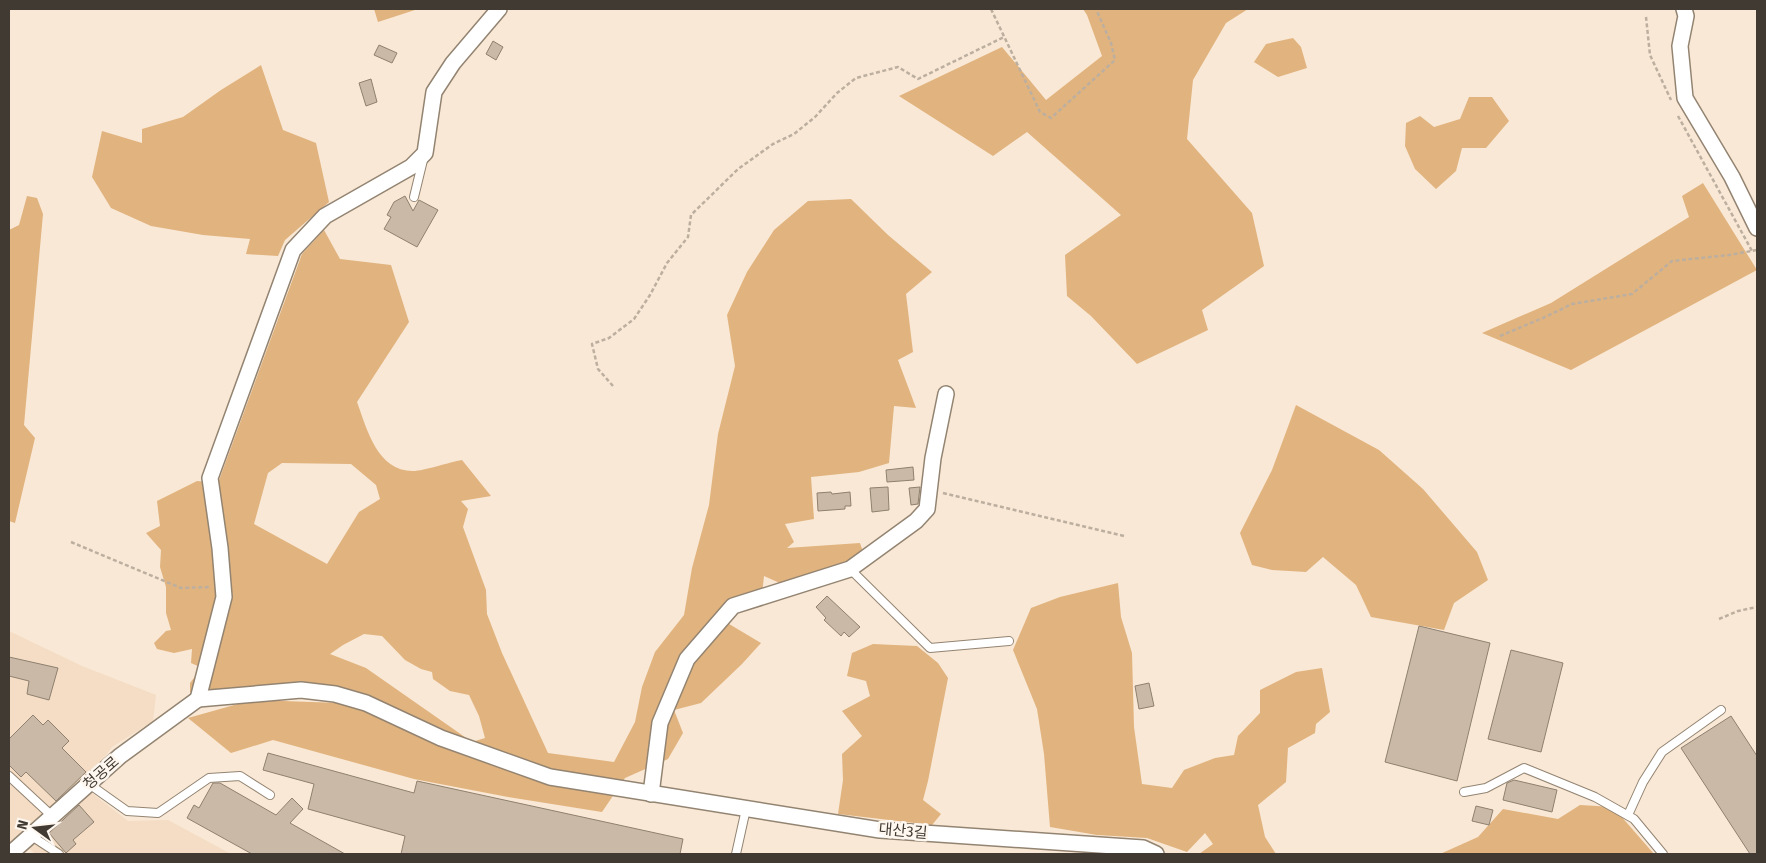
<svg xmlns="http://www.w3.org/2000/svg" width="1766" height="863" font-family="'Fira Sans','Noto Sans KR',sans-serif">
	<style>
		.built { fill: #f4ddc4 }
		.green { fill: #e1b37e; fill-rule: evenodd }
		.building { fill: #cab9a7; stroke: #8f806f }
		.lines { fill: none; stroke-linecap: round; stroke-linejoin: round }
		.lane-casing { stroke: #938472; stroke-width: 10 }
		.street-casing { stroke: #938472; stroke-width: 18 }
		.path { stroke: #bdaf9f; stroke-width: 2.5; stroke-dasharray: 4 2.5; stroke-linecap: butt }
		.lane { stroke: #fff; stroke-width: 8 }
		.street { stroke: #fff; stroke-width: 15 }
		.labels { text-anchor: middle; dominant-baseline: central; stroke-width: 5; stroke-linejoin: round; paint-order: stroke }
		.street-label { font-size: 15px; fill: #413a32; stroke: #fef7f0 }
	</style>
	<rect width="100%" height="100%" fill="#f9e8d5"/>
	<g class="built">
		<path d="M9 631 82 666 156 695 153 721 112 747 95 770 9 854Z"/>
		<path d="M88 790 128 821 168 820 231 854H35L25 844Z"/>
	</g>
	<g class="green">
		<path d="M374 9H418L378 22Z"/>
		<path d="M1083 9H1248L1226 23 1193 80 1187 139 1252 213 1264 266 1202 310 1208 330 1137 364 1091 316 1067 296 1065 255 1121 215 1027 132 993 156 899 96 1002 47 1046 100 1102 56 1087 15Z"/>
		<path d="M1293 38 1301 47 1307 68 1278 77 1254 62 1266 44Z"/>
		<path d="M261 65 283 130 316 143 329 202 285 240 278 256 246 254 250 239 203 235 151 226 111 208 92 177 102 131 142 143V129L183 117 221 90Z"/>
		<path d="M1469 97H1492L1509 121 1486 148H1462L1456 171 1436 189 1415 169 1405 146 1406 123 1420 116 1434 127 1460 119Z"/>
		<path d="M1703 183 1757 270 1571 370 1482 333 1551 303 1689 217 1682 196Z"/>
		<path d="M27 196 37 198 43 214 24 425 35 438 15 523 9 521V230L19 225Z"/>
		<path d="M851 199 888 235 932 272 906 294 913 352 898 360 916 408 894 406 889 463 859 472 811 477 814 519 785 524 794 542 787 548 860 543 863 552 846 562 782 584 764 576 762 594 719 618 761 643 742 664 701 703 674 710 683 733 668 759 625 778 602 812 508 797 414 779 273 740 231 753 188 718 252 700 340 703 466 739 340 687 231 688 221 692H190V683L197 674 200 667 191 663 192 649 174 653 157 649 154 643 166 631 171 630 166 613V587L160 567 161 550 146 533 160 526 157 501 197 481 218 483 302 254 324 230 340 259 391 265 409 322 357 402C367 429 377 471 413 471 424 471 450 462 462 460L491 496 461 501 468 509 463 527 486 590 487 614 502 653 548 753 614 762 635 722 642 687 655 652 684 615 692 568 709 505 718 434 735 366 727 315 747 272 774 230 808 201ZM282 463 351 464 376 485 380 499 359 512 327 564 254 524 268 473ZM364 634 382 636 405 660 421 669 432 672 433 679 450 691 469 695 479 716 485 738 472 742 366 668 330 654 343 645Z"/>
		<path d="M1296 405 1379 450 1423 489 1477 552 1488 580 1454 603 1444 630 1371 617 1356 585 1323 557 1306 572 1272 570 1252 565 1240 533 1272 470Z"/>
		<path d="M1118 583 1121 617 1132 653 1134 727 1142 784 1172 788 1184 770 1215 758 1234 755 1238 736 1260 713V690L1296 672 1322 668 1330 712 1316 724 1315 733 1288 748 1286 782 1258 805 1265 837 1276 854H1199L1213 844 1205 833 1187 852 1147 838 1097 835 1050 827 1044 754 1037 709 1013 650 1031 608 1060 597Z"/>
		<path d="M873 644 917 646 938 663 948 678 928 781 923 800 941 814 932 825 838 814 843 780 842 754 862 736 842 711 870 696 866 681 847 676 852 653Z"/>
		<path d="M1580 805 1613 807 1654 854H1440L1478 837 1503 809 1558 819Z"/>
	</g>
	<g class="building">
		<path d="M493 41 503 47 496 60 486 54Z"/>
		<path d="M379 45 397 53 392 63 374 55Z"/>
		<path d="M371 79 377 102 366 106 359 83Z"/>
		<path d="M405 196 413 211 419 200 438 210 417 247 384 229 391 217 387 215 394 202Z"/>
		<path d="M913 467 914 480 887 482 886 470Z"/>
		<path d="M888 487 889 510 872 512 870 488Z"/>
		<path d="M920 487 918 504 911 505 909 488Z"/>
		<path d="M831 492 832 494 850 492 851 506H845V509L818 511 817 493Z"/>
		<path d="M827 596 860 627 849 637 844 632 841 636 824 620 826 618 816 607Z"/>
		<path d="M1419 626 1490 643 1457 781 1385 762Z"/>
		<path d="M1511 650 1563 663 1541 752 1488 739Z"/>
		<path d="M9 657 58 668 49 700 27 694 29 681 9 676Z"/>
		<path d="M1149 683 1154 706 1139 709 1135 686Z"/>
		<path d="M33 715 43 725 48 720 69 741 62 748 86 772 56 801 26 772 21 777 9 765V739Z"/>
		<path d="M1731 716 1757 756V854H1750L1681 748Z"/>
		<path d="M268 753 414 793 417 781 683 839 680 854H401L405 836 308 809 314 784 263 770Z"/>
		<path d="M1514 780 1557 790 1552 812 1503 800 1507 783Z"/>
		<path d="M213 783H220L276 815 292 798 303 809 290 823 345 854H252L187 818 194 805 199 808Z"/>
		<path d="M79 805 94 822 73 840 76 844 66 853 49 833Z"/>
		<path d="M1476 806 1493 810 1489 825 1472 821Z"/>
	</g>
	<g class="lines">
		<defs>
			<g id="lane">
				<path d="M414 197 423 160"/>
				<path d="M850 569 930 648 1009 641"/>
				<path d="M9 776 52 816"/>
				<path d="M89 784 127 811 158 813 209 778 240 776 270 795"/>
				<path d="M1464 792 1486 788 1524 768 1595 797 1634 819 1663 854"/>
				<path d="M1628 815 1643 782 1662 752 1721 710"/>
				<path d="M30 835 59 854"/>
				<path d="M736 854 746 809"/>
			</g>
			<g id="street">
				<path d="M1684 9 1686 16 1680 46 1685 98 1732 177 1757 228"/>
				<path d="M198 699 301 690 335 694 366 703 441 738 550 777 880 830 1143 848 1156 854"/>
				<path d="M198 699 224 597 220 548 210 478 293 250 325 216 411 167 425 153 434 92 453 63 499 9"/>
				<path d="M651 794 660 723 687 659 733 606 850 569 916 521 927 509 933 458 946 394"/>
				<path d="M10 854 120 756 198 699"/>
			</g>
		</defs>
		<use href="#lane" class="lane-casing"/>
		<use href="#street" class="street-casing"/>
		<g class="path">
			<path d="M991 9 1040 112 1051 118 1115 60 1111 43 1096 9"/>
			<path d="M1646 17 1650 55 1671 100"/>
			<path d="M1678 116 1752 251"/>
			<path d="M1500 336 1543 318 1572 304 1632 294 1672 261 1729 255 1757 250"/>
			<path d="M613 386 598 369 592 344 609 338 634 319 650 295 667 263 688 237 691 215 738 169 773 144 794 134 815 117 837 93 856 78 898 67 918 79 1004 37"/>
			<path d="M943 493 1124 536"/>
			<path d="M71 542 181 588 209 587"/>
			<path d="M1719 619 1738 611 1757 607"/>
		</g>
		<use href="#lane" class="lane"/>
		<use href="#street" class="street"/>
	</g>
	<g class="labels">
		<g class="street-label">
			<text transform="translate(101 773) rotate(-41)">청공로</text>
			<text transform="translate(903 831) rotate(5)">대산3길</text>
		</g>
	</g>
	<rect width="1766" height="863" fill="none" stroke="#413a32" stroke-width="20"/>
	<g transform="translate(35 828) rotate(285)" stroke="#fef7f0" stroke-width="4" paint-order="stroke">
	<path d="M0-4L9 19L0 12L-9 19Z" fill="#413a32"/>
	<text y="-8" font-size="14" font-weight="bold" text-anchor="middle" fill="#413a32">N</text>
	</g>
</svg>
